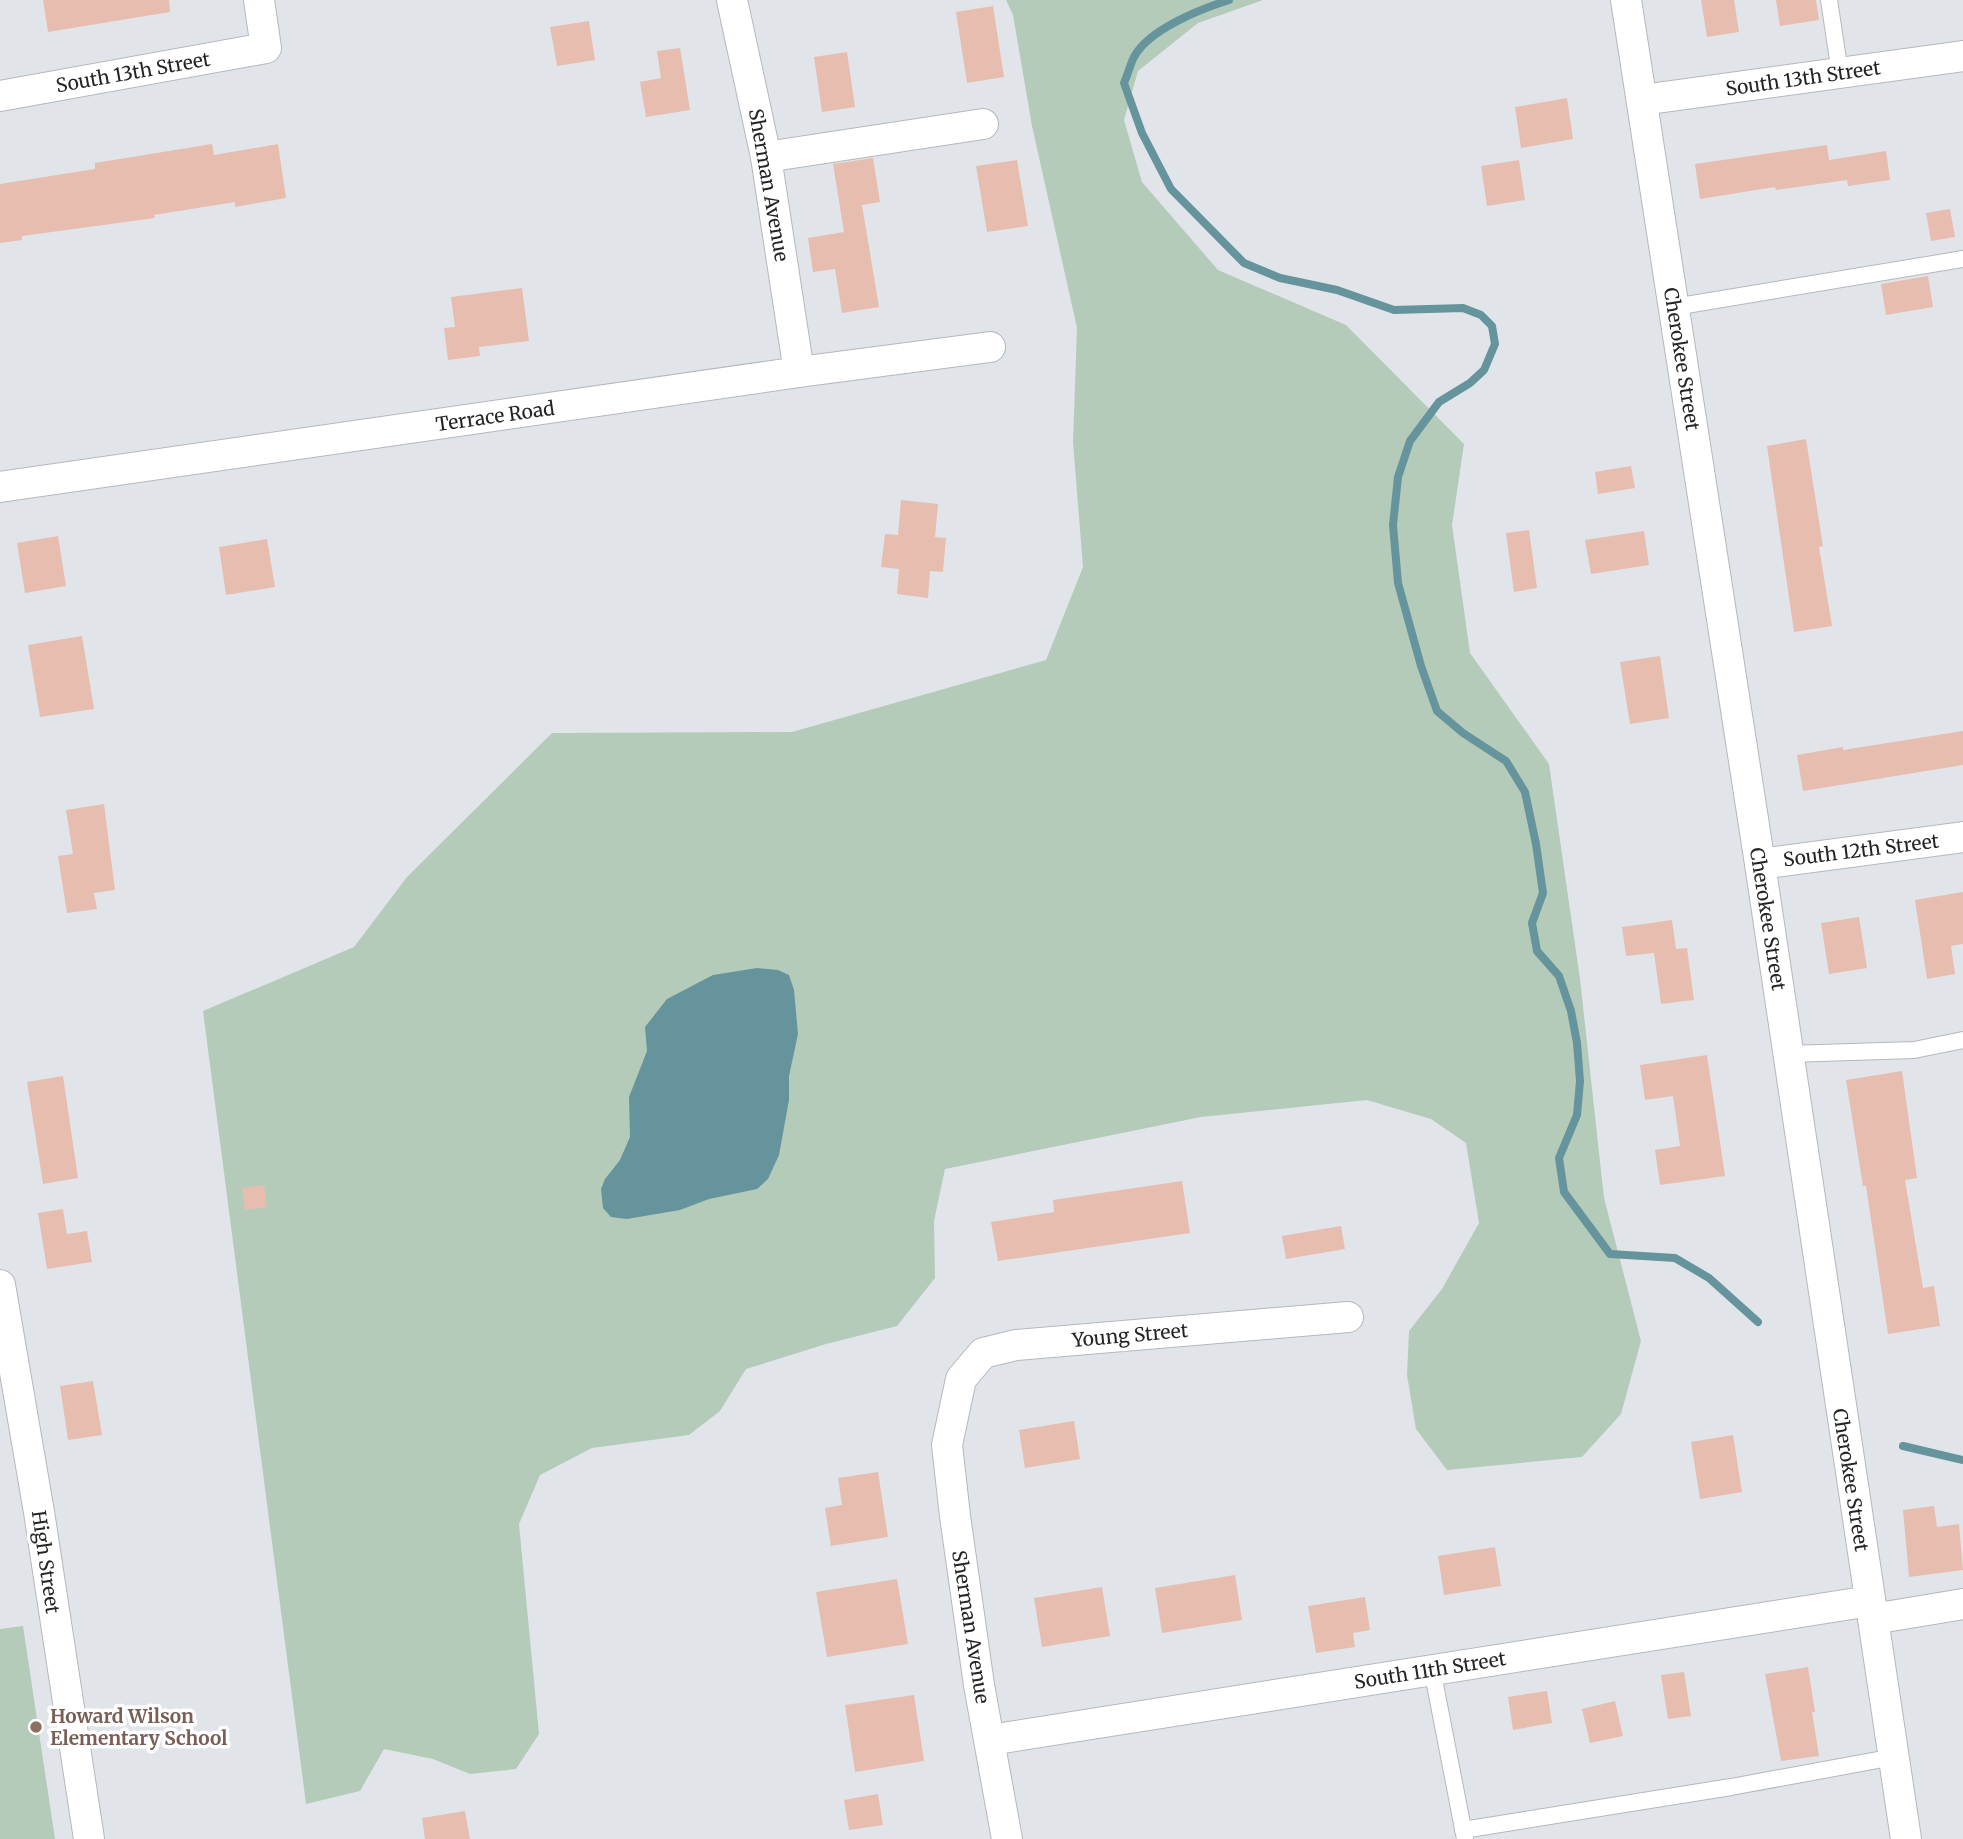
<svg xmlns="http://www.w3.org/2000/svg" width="1963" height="1839" font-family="Merriweather,serif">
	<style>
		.green { fill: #b4cbb9 }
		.water { fill: #65949d }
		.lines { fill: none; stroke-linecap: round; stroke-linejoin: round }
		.stream { stroke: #65949d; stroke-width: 8 }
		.building { fill: #e7bdb0 }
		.lane-casing { stroke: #b4b8bd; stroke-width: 18 }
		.street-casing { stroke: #b4b8bd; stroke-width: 32 }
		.lane { stroke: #fff; stroke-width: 16 }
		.street { stroke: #fff; stroke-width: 30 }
		.education-dot { fill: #8d6e63; stroke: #fff; stroke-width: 2.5 }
		.labels { text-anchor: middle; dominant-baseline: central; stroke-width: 7; stroke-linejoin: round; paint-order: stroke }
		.street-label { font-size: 19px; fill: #222425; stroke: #fff }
		.education-label { font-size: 19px; font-weight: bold; fill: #785e54; stroke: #fff; text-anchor: start }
	</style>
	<rect width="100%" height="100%" fill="#e1e5ea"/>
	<g class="green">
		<path d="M1006 0H1263L1198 23 1138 71 1124 120 1142 182 1218 270 1346 325 1464 444 1452 525 1470 653 1549 764 1580 979 1604 1198 1641 1341 1621 1414 1582 1457 1447 1470 1416 1429 1407 1375 1409 1331 1442 1289 1479 1223 1466 1143 1431 1119 1367 1100 1201 1117 945 1169 934 1221 935 1278 897 1326 826 1344 746 1369 720 1411 689 1435 592 1448 540 1475 519 1524 539 1734 516 1769 470 1774 433 1759 384 1749 360 1791 306 1804 203 1011 354 947 407 877 552 733 792 732 1046 660 1083 567 1073 442 1077 328 1032 126 1013 15Z"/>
		<path d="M23 1626 55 1839H0V1629Z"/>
	</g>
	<path class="water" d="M757 968 778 970 789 975 794 990 798 1034 789 1076V1100L779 1155 768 1179 757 1189 709 1199 680 1210 627 1219 611 1217 603 1208 601 1189 605 1179 620 1160 630 1137 629 1097 647 1051 645 1027 667 999 713 975Z"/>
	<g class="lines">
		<g class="stream">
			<path d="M1229 0C1201 9 1149 29 1134 57 1130 65 1128 74 1124 83L1142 133 1171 189 1244 263 1280 278 1337 290 1394 310 1463 308 1481 315 1492 326 1495 344 1484 370 1470 383 1439 402 1410 441 1398 477 1393 525 1398 583 1421 666 1437 711 1463 733 1506 761 1525 792 1536 844 1543 893 1532 923 1537 951 1559 976 1571 1011 1577 1043 1580 1081 1577 1115 1559 1158 1564 1192 1610 1254 1675 1258 1709 1278 1758 1322"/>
			<path d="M1903 1446 1963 1460"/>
		</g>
	</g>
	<g class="building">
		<path d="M43 0H169L170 12 48 32Z"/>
		<path d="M1701 0H1734L1739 32 1707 37Z"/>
		<path d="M1776 0H1816L1819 20 1780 26Z"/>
		<path d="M993 6 1004 77 967 83 956 12Z"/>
		<path d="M589 21 595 60 557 66 550 27Z"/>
		<path d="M680 48 690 110 646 117 640 82 661 78 657 51Z"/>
		<path d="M847 52 855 107 822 112 814 57Z"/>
		<path d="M1567 98 1573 139 1521 148 1515 107Z"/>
		<path d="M212 144 214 155 278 144 286 198 235 207V202L154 215 155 218 22 236V240L0 243V184L95 169V163Z"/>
		<path d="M1827 145 1829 160 1886 151 1890 180 1848 186 1847 180 1776 190 1775 187 1700 199 1695 164Z"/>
		<path d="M873 158 880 202 862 205 879 307 842 313 835 269 813 272 808 238 844 232 833 164Z"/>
		<path d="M1017 160 1028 226 987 232 976 166Z"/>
		<path d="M1519 160 1525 200 1487 206 1481 166Z"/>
		<path d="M1950 209 1955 237 1931 241 1926 213Z"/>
		<path d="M1928 276 1933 307 1886 315 1881 284Z"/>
		<path d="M522 288 529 341 479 347 480 356 448 360 444 328 455 327 451 297Z"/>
		<path d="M1806 439 1823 546 1819 547 1832 626 1794 632 1767 446Z"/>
		<path d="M1631 466 1635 488 1598 494 1595 472Z"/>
		<path d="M901 500 938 504 935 537 946 538 943 572 930 571 928 598 897 594 899 569 881 567 885 534 898 535Z"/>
		<path d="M1529 530 1537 588 1514 592 1506 533Z"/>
		<path d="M1644 531 1649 565 1591 574 1585 540Z"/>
		<path d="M58 536 66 586 25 593 17 543Z"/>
		<path d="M267 539 275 587 226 595 219 547Z"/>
		<path d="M82 636 94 709 40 717 28 645Z"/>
		<path d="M1660 656 1669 718 1630 724 1620 662Z"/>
		<path d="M1963 731V765L1803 791 1797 755 1843 747V750Z"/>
		<path d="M104 804 115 890 94 893 97 909 67 913 58 856 73 854 66 810Z"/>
		<path d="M1963 892V944L1951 946 1955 974 1927 979 1915 900Z"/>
		<path d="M1859 917 1867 968 1829 974 1821 923Z"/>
		<path d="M1672 920 1676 949 1687 948 1694 1000 1661 1004 1654 953 1626 956 1622 927Z"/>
		<path d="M1707 1055 1725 1176 1660 1185 1655 1150 1680 1146 1673 1096 1645 1100 1640 1065Z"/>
		<path d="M1902 1071 1917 1178 1905 1180 1923 1288 1934 1286 1940 1326 1888 1334 1866 1186H1863L1846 1080Z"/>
		<path d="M63 1076 78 1178 43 1184 27 1082Z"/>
		<path d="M1182 1181 1190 1233 998 1261 991 1222 1054 1212 1053 1200Z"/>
		<path d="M264 1185 267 1207 245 1210 242 1188Z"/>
		<path d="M63 1209 67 1234 87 1231 92 1262 47 1269 38 1213Z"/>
		<path d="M1341 1226 1345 1249 1286 1259 1282 1236Z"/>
		<path d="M93 1381 102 1435 68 1440 60 1386Z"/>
		<path d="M1074 1421 1080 1459 1025 1468 1019 1430Z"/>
		<path d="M1733 1435 1742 1492 1700 1499 1691 1442Z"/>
		<path d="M878 1472 888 1537 831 1546 825 1508 842 1505 838 1478Z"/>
		<path d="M1934 1506 1937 1527 1959 1524 1963 1570 1909 1577 1903 1510Z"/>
		<path d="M1495 1547 1501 1586 1444 1595 1438 1556Z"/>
		<path d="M1235 1575 1242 1620 1162 1633 1155 1588Z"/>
		<path d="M897 1579 908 1644 827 1657 816 1592Z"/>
		<path d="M1102 1587 1110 1636 1042 1647 1034 1598Z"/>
		<path d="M1365 1597 1370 1630 1353 1633 1355 1647 1316 1653 1308 1606Z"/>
		<path d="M1808 1667 1815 1712H1812L1819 1756 1781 1761 1765 1674Z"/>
		<path d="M1684 1672 1691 1716 1668 1719 1661 1675Z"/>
		<path d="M1547 1691 1552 1723 1513 1730 1508 1697Z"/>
		<path d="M914 1695 924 1761 855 1772 845 1705Z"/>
		<path d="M1615 1701 1623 1736 1590 1743 1582 1709Z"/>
		<path d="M878 1794 883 1825 849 1830 844 1800Z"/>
		<path d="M465 1811 470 1839H425L422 1818Z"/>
	</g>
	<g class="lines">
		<defs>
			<g id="lane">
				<path d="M1829 0 1840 73"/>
				<path d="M1674 307 1963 259"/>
				<path d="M1788 1054 1914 1050 1963 1040"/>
				<path d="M1432 1669 1465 1839"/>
				<path d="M1463 1830 1731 1787 1894 1757"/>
			</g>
			<g id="street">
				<path d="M732 0 766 157 799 372"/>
				<path d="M1626 0 1760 864 1906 1839"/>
				<path d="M0 96 266 48 259 0"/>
				<path d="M1642 100 1963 56"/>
				<path d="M766 157 983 124"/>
				<path d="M0 487 799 372 990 347"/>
				<path d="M1760 864 1963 837"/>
				<path d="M0 1285 39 1512 89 1839"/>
				<path d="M1873 1619 1963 1604"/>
				<path d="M990 1740 1870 1601"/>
				<path d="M1007 1839 979 1685 955 1516 947 1445 961 1379 983 1353 1016 1345 1348 1317"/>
			</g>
		</defs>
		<use href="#lane" class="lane-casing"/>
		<use href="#street" class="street-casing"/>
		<use href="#lane" class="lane"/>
		<use href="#street" class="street"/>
	</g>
	<circle class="education-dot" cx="36" cy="1727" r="7"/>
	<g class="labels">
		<g class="street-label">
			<text transform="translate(133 72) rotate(-10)">South 13th Street</text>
			<text transform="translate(1803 78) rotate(-8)">South 13th Street</text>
			<text transform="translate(769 185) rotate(80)">Sherman Avenue</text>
			<text transform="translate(1682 359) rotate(81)">Cherokee Street</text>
			<text transform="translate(495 416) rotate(-8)">Terrace Road</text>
			<text transform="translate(1861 850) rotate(-7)">South 12th Street</text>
			<text transform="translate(1768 919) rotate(81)">Cherokee Street</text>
			<text transform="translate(1130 1335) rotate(-5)">Young Street</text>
			<text transform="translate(1851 1480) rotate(81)">Cherokee Street</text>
			<text transform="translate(46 1562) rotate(82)">High Street</text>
			<text transform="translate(971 1627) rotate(81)">Sherman Avenue</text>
			<text transform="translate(1430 1670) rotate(-9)">South 11th Street</text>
		</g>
		<g class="education-label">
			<text x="50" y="1716">Howard Wilson<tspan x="50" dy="22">Elementary School</tspan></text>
		</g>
	</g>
</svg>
